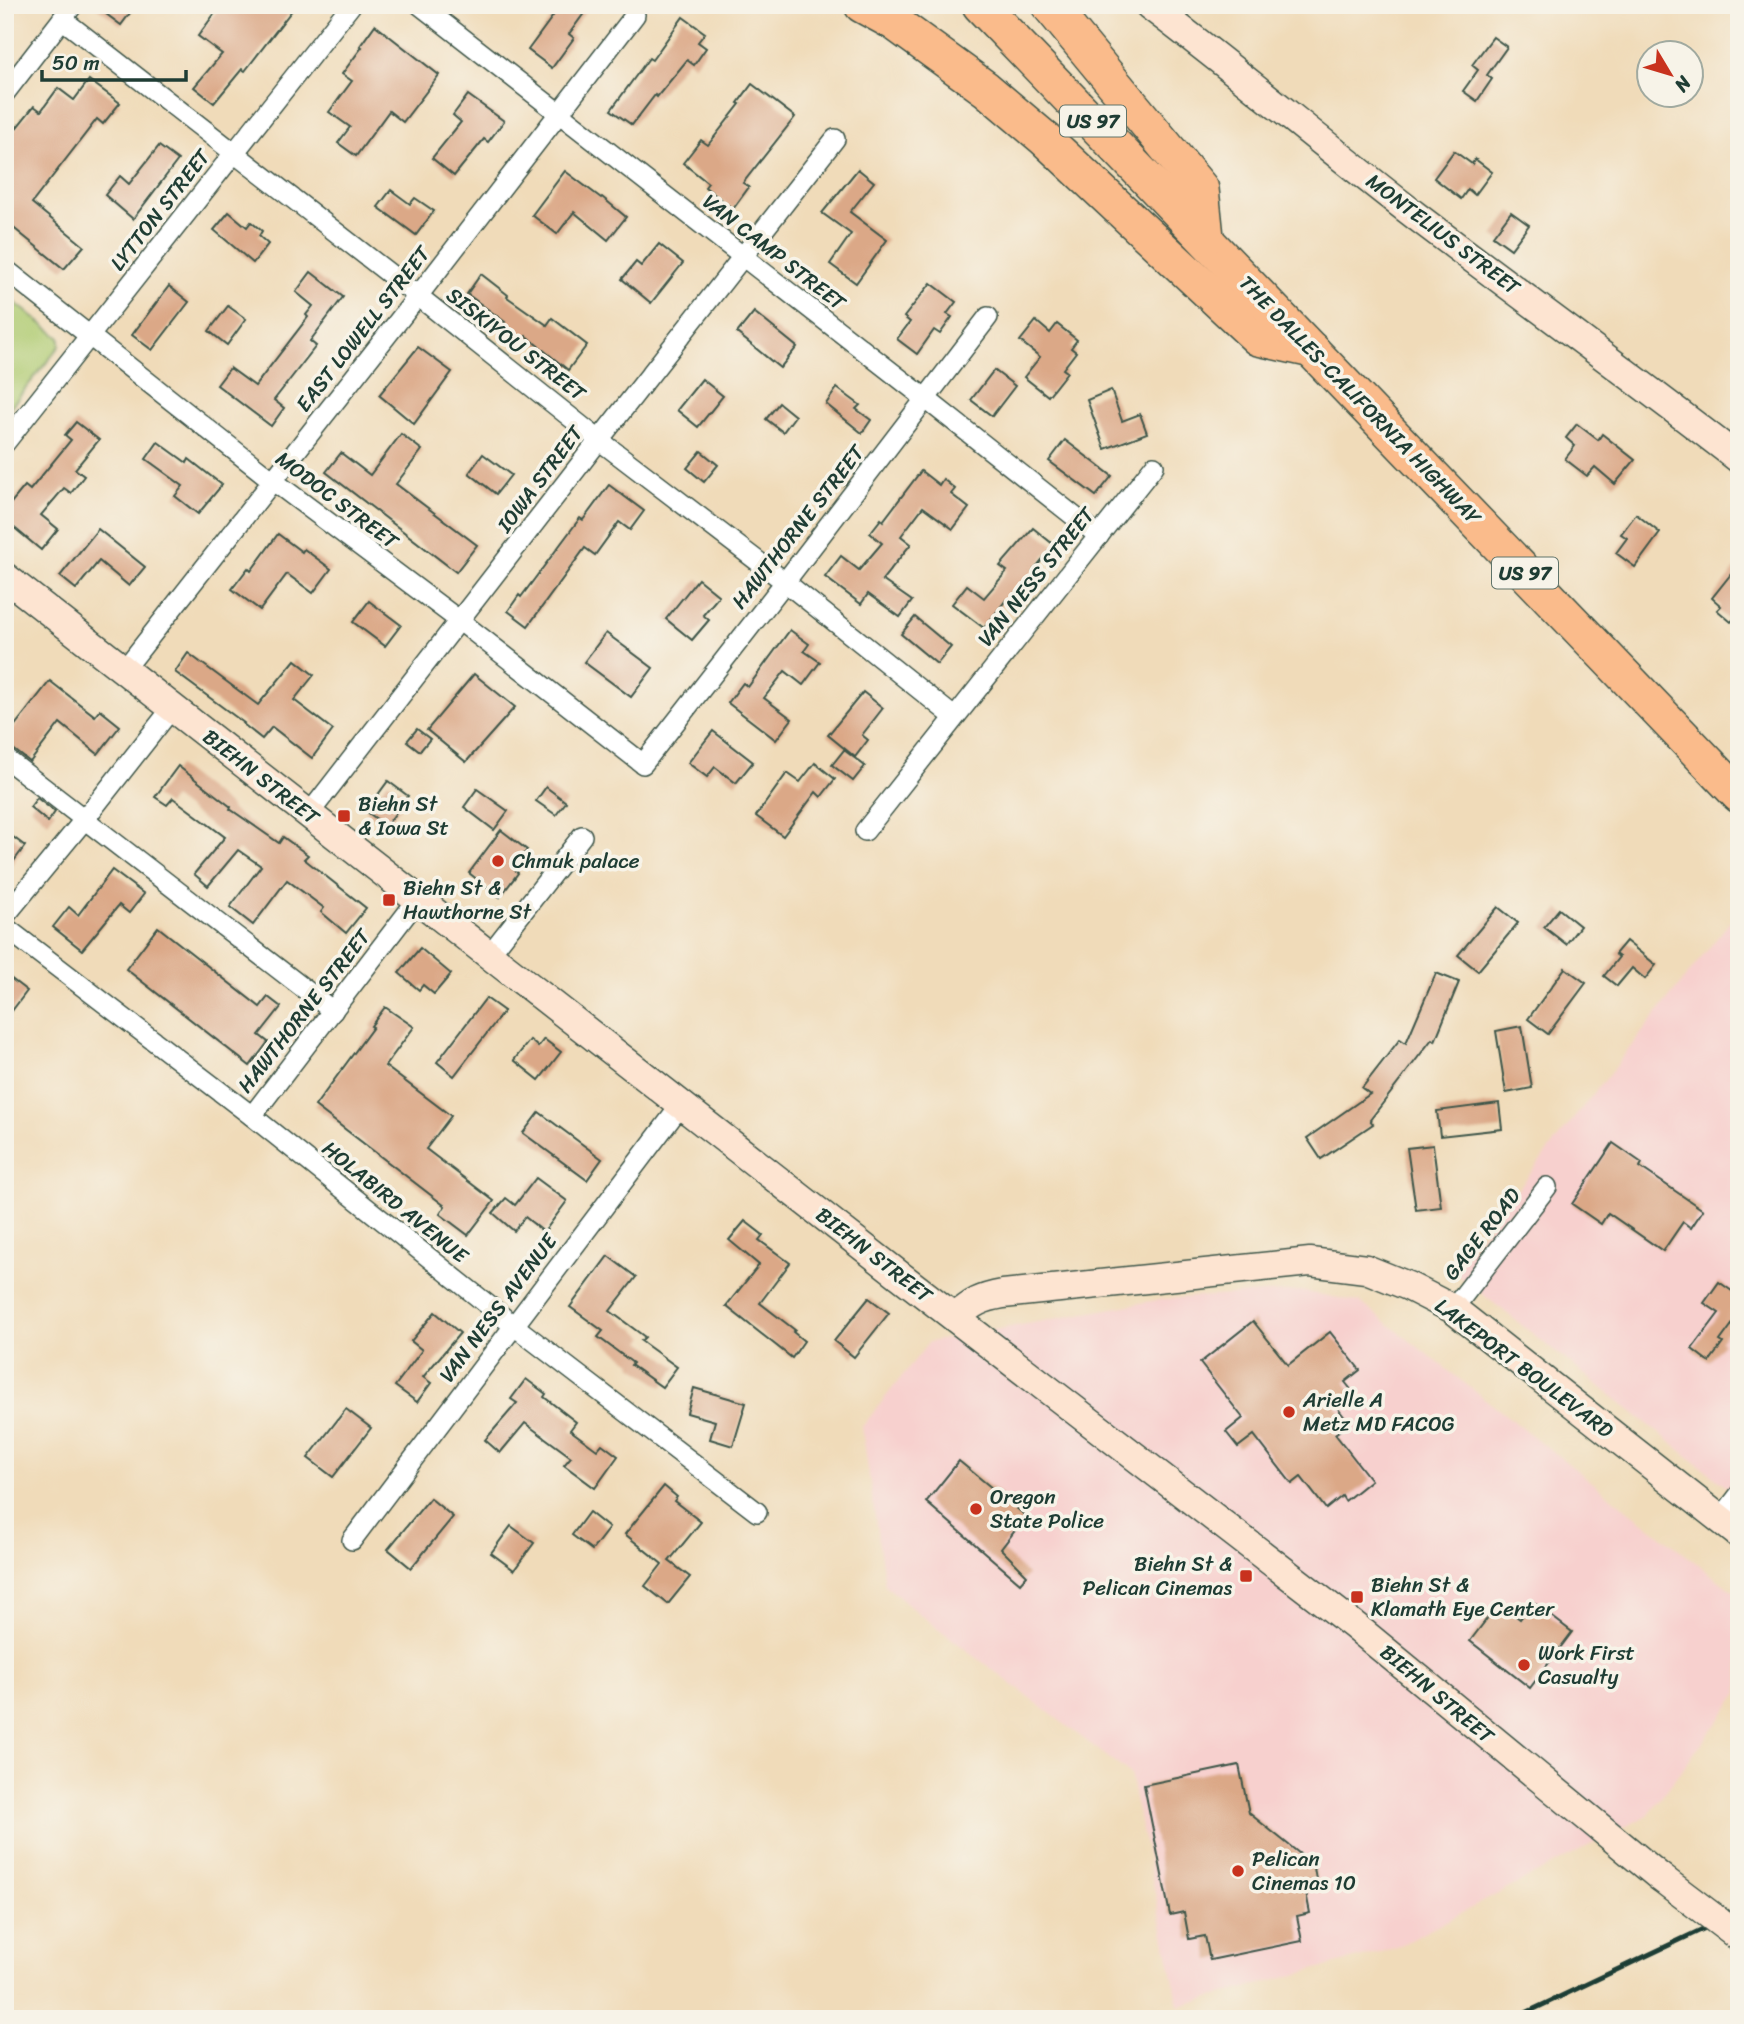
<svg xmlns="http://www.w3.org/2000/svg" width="1744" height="2024" font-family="Sriracha,sans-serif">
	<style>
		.built { fill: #f7d0ce }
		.green { fill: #aeca70; stroke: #668452; stroke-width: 2 }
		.building { fill: #dba887 }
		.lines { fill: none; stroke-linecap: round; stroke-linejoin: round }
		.street-casing { stroke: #3e5548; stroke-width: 22 }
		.secondary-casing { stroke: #3e5548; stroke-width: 31 }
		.highway-casing { stroke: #3e5548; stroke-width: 38 }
		.street { stroke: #fff; stroke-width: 19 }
		.secondary { stroke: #fde4d1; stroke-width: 28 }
		.highway { stroke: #fabb8b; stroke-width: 35 }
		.rail { stroke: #1f3d34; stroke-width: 5 }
		.secondary-bridge-casing { stroke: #3e5548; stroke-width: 31; stroke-linecap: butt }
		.secondary-bridge { stroke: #fde4d1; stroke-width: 28 }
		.poi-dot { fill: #c8321e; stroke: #f7f3e8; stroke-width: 2.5 }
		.labels { text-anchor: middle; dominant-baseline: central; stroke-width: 7; stroke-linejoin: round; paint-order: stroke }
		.shield { fill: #f7f3e8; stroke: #60746a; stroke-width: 2 }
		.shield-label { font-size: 19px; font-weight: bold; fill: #1f3d34 }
		.street-label { font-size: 21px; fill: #1f3d34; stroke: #f7f3e8 }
		.poi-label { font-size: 21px; fill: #1f3d34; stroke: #f7f3e8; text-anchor: start }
	</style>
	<rect width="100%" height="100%" fill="#f7f3e8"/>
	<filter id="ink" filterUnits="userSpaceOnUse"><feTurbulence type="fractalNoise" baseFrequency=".0143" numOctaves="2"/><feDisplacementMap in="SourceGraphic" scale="14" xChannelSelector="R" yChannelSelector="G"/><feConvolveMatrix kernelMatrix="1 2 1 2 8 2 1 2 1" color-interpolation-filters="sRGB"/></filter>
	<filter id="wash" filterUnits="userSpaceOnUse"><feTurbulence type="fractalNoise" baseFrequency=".00686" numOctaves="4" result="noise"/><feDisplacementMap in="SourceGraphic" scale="28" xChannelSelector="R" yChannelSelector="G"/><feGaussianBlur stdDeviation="1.57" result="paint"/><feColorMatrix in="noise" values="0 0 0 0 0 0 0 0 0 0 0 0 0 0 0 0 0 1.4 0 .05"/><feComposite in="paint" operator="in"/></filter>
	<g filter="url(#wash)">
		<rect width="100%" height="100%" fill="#f0dbb9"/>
		<g class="built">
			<path d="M1739 910V1496L1453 1271Z"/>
			<path d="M1301 1291 1360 1302 1739 1596V1693L1648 1815 1395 1948 1179 2006 1130 1774 914 1610 885 1585 862 1427 929 1342 1162 1299Z"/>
		</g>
		<path class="green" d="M5 295 60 338V346L5 414Z"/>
		<g id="blocks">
			<g class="building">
				<path d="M94 5H136L121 25Z"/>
				<path d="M221 5H296L245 71 242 69 214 103 194 87 222 54 198 36Z"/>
				<path d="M561 5H590L569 34 574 38 552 68 528 50Z"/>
				<path d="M683 17 705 33 698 42 706 48 694 65 687 60 657 97 655 95 632 125 611 110 649 58 652 60Z"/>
				<path d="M375 25 439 75 403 122 389 111 356 156 338 143 350 127 329 112 352 81 342 74 362 47 360 46Z"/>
				<path d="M1493 37 1507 47 1487 75 1492 79 1477 101 1463 91 1478 70 1472 65Z"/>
				<path d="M89 80 120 103 103 124 97 119 32 203 84 246 64 269 5 221V142L34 106 41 111 58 88 74 100Z"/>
				<path d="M752 84 795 117 743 183 749 187 733 209 705 187 708 183 683 163 701 140 708 145 740 104 738 103Z"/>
				<path d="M468 95 504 121 488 142 484 139 454 176 432 158 461 122 453 115Z"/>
				<path d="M159 146 178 160 133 219 105 195 120 176 129 184Z"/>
				<path d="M1454 151 1472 164 1475 159 1492 172 1475 195 1468 189 1461 199 1434 178Z"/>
				<path d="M858 169 874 182 850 212 887 240 856 283 830 264 851 234 822 213Z"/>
				<path d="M565 171 601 198 602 197 626 217 608 240 574 212 557 234 532 215Z"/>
				<path d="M391 190 410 204 415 198 434 211 416 235 378 207Z"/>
				<path d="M229 212 247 227 251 222 262 231 259 236 268 244 253 263 214 230Z"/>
				<path d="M1511 212 1529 225 1511 249 1493 236Z"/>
				<path d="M659 244 683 263 651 303 622 279 636 262 641 266Z"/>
				<path d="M311 272 343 297 310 341 316 346 274 400 284 408 271 426 217 385 230 368 255 386 308 317 306 315 313 306 296 292Z"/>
				<path d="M481 274 508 295 507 297 547 325 552 318 587 345 568 370 526 336 523 340 503 325 505 322 467 294Z"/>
				<path d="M931 283 956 302 947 314 952 317 940 334 934 330 917 354 897 339 910 322 904 317Z"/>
				<path d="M169 286 189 302 152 350 132 335Z"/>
				<path d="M228 306 246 319 227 345 209 331Z"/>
				<path d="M754 312 797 347 780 368 737 333Z"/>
				<path d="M1036 321 1050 333 1057 324 1077 340 1071 348 1076 352 1063 369 1067 372 1048 396 1024 377 1040 357 1020 341Z"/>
				<path d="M418 347 452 372 414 424 379 395Z"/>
				<path d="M994 370 1015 386 992 416 971 400Z"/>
				<path d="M702 379 723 396 698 427 677 410Z"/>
				<path d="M837 388 860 405 856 409 871 420 862 433 826 404Z"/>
				<path d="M1111 390 1122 421 1140 414 1147 433 1105 449 1087 400Z"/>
				<path d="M779 403 795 416 783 432 766 419Z"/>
				<path d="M76 422 99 440 75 469 84 476 71 493 64 488 41 515 58 529 41 550 5 520V510L25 486 30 490 71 440 65 435Z"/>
				<path d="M1577 424 1598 440 1602 434 1635 460 1615 484 1595 467 1587 476 1565 459 1575 446 1566 438Z"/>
				<path d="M401 434 422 450 396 484 477 545 456 572 326 472 341 453 370 475Z"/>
				<path d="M1065 440 1112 476 1096 496 1049 461Z"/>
				<path d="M158 442 187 463 189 459 222 485 198 514 175 496 183 486 146 459Z"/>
				<path d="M701 451 718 465 704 482 687 468Z"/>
				<path d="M483 454 511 475 496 494 469 473Z"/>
				<path d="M921 471 939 485 943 479 955 489 951 494 969 508 953 529 923 507 901 536 911 544 882 580 912 601 900 617 868 594 861 604 825 577 841 556 859 570 882 543 870 533 881 519 883 521Z"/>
				<path d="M609 485 644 511 630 530 619 522 595 555 585 548 528 626 508 611 519 595 521 597 580 518 583 520Z"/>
				<path d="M1636 514 1660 533 1635 567 1616 553 1627 538 1621 534Z"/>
				<path d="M1033 528 1054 545 1033 571 1041 578 1030 592 1025 588 1011 605 1006 600 984 628 952 604 967 585 984 598 1007 571 1000 566Z"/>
				<path d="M98 529 145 567 129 586 99 561 76 589 60 576Z"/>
				<path d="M278 534 302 552 304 549 331 569 313 593 287 574 260 610 232 589 248 568 251 571Z"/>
				<path d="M1739 564V620L1736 617 1731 622 1717 610 1721 606 1712 598Z"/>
				<path d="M698 579 719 596 703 615 709 620 692 640 666 619Z"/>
				<path d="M369 601 401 625 385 646 353 622Z"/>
				<path d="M915 617 951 647 937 664 901 634Z"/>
				<path d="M790 630 809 644 804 651 820 662 803 685 785 671 764 698 792 719 776 740 728 703 743 683 748 687Z"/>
				<path d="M606 633 653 668 631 697 584 662Z"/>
				<path d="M188 653 258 705 295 660 314 675 294 700 333 730 312 758 272 727 262 739 243 724 244 723 175 672Z"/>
				<path d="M474 674 515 707 466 762 427 730Z"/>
				<path d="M50 681 95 716 100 710 120 726 98 754 60 723 30 762 12 748 5 745V738Z"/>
				<path d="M863 692 883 708 862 735 868 740 855 757 828 735Z"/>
				<path d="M417 729 430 739 420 751 407 741Z"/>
				<path d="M713 731 753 762 736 783 715 767 707 777 688 763Z"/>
				<path d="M844 750 865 766 853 781 832 765Z"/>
				<path d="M815 763 835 779 821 797 816 792 783 836 756 816 787 773 800 782Z"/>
				<path d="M178 766 231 807 230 809 279 843 283 837 308 855 304 859 366 908 346 933 321 912 324 908 287 880 253 925 230 907 261 866 238 850 208 886 194 874 225 837 173 798 167 805 155 797Z"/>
				<path d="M388 781 408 796 386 826 366 811Z"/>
				<path d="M546 787 566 802 556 815 536 801Z"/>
				<path d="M477 789 508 811 494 830 464 807Z"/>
				<path d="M37 798 55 812 48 822 30 807Z"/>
				<path d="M501 830 527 850 513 868 518 873 500 897 469 873Z"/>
				<path d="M5 831 25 846 5 873Z"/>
				<path d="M112 870 144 894 129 913 119 905 82 950 53 927 69 907 78 915Z"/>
				<path d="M1498 907 1518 923 1478 971 1458 955Z"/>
				<path d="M1559 909 1580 926 1566 944 1544 927Z"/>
				<path d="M158 927 260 1007 268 997 281 1007 259 1035 268 1042 250 1066 126 969Z"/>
				<path d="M1626 941 1656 965 1645 979 1632 968 1617 986 1604 976 1619 957 1615 954Z"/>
				<path d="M420 948 451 974 434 994 423 985 419 990 399 973Z"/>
				<path d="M1565 968 1586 983 1548 1034 1528 1019Z"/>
				<path d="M1436 973 1459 982 1435 1041 1432 1039 1370 1120 1373 1124 1321 1159 1307 1138 1370 1094 1362 1088 1400 1039 1406 1043Z"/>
				<path d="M5 974 27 991 5 1020Z"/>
				<path d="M486 998 504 1011 454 1076 437 1062Z"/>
				<path d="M385 1007 414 1027 385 1066 451 1116 426 1149 494 1201 468 1235 440 1214 445 1206 315 1106 373 1027 371 1026Z"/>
				<path d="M1522 1026 1532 1088 1506 1093 1496 1031Z"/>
				<path d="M544 1039 561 1052 539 1080 514 1060 530 1040 538 1047Z"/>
				<path d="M1499 1103 1502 1129 1440 1136 1437 1111Z"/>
				<path d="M539 1112 602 1159 587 1180 523 1133Z"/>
				<path d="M1613 1143 1642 1163 1640 1167 1703 1210 1691 1228 1683 1222 1663 1251 1608 1213 1601 1224 1572 1204Z"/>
				<path d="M1433 1145 1441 1207 1416 1210 1407 1148Z"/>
				<path d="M536 1178 567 1201 544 1232 525 1217 514 1231 493 1213 506 1198 515 1205Z"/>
				<path d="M745 1221 763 1235 759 1240 790 1263 760 1303 795 1330 793 1332 804 1341 792 1358 726 1306 759 1265 729 1240Z"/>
				<path d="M608 1256 636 1277 610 1311 645 1337 641 1341 677 1367 662 1387 631 1365 633 1363 598 1337 603 1331 570 1307Z"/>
				<path d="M1719 1282 1739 1296V1315L1720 1341 1723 1343 1709 1362 1692 1349 1719 1313 1704 1303Z"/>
				<path d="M869 1298 889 1313 854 1357 834 1341Z"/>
				<path d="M435 1312 460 1333 423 1377 431 1383 417 1402 395 1386 422 1350 411 1341Z"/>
				<path d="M1253 1321 1288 1365 1330 1332 1360 1370 1345 1382 1353 1392 1336 1406 1349 1423 1335 1434 1371 1480 1345 1501 1342 1496 1326 1509 1301 1477 1292 1484 1254 1435 1238 1447 1226 1432 1243 1418 1200 1363Z"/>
				<path d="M526 1379 546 1394 544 1397 576 1422 570 1430 597 1450 602 1444 618 1456 595 1488 564 1465 571 1457 525 1423 500 1453 485 1440 517 1403 511 1399Z"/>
				<path d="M694 1388 746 1403 733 1446 710 1439 715 1421 687 1413Z"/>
				<path d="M346 1409 371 1428 333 1477 308 1458Z"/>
				<path d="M959 1461 1026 1516 1001 1549 1027 1575 1020 1583 926 1502Z"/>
				<path d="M664 1486 677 1497 674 1501 701 1522 669 1561 690 1577 668 1604 645 1586 662 1564 625 1534Z"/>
				<path d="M430 1498 453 1517 411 1568 388 1549Z"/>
				<path d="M589 1512 609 1528 592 1550 572 1535Z"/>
				<path d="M511 1526 534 1543 514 1570 491 1553Z"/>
				<path d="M1533 1602 1572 1632 1530 1688 1470 1641 1499 1603 1520 1619Z"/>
				<path d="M1239 1765 1249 1813 1305 1858 1312 1856 1317 1885 1305 1888 1310 1913 1297 1916 1302 1941 1210 1960 1205 1936 1189 1939 1184 1912 1170 1915 1144 1785Z"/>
			</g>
		</g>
	</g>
	<g filter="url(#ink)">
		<use href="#blocks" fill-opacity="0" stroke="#3e5548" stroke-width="2"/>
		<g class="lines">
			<defs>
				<g id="street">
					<path d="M420 5 926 399 1099 536"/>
					<path d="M62 19 418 296 599 440 785 582 954 717"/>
					<path d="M5 93 73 5"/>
					<path d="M5 269 272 480 460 621 643 764 785 582 988 317"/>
					<path d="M5 443 351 5"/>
					<path d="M124 670 418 296 635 15"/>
					<path d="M5 758 333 1011"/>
					<path d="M309 814 599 440 835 139"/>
					<path d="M865 831 1154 466"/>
					<path d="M5 916 84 820 172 708"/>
					<path d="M5 927 252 1116 513 1325 757 1512"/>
					<path d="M489 955 582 836"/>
					<path d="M252 1116 418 899"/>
					<path d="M1453 1309 1547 1187"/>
					<path d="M1720 1520 1739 1495"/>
					<path d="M352 1540 681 1105"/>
				</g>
				<g id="secondary">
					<path d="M1149 5C1240 73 1326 147 1416 216 1523 297 1632 376 1739 459"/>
					<path d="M5 577 898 1274 1355 1626 1660 1877"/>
					<path d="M956 1317C973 1302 981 1298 1003 1294L1310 1262 1366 1269 1408 1286 1453 1309 1739 1534"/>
				</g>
				<g id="highway">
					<path d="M862 5 895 23 986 89 1045 139 1258 338 1312 350"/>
					<path d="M980 5C1235 267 1486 532 1739 795"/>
					<path d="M1049 5 1201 189 1206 237"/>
				</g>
			</defs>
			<use href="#street" class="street-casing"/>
			<use href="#secondary" class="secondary-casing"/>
			<use href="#highway" class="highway-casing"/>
			<use href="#street" class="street"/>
			<use href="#secondary" class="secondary"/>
			<use href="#highway" class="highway"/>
			<path class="rail" d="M1513 2019 1739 1912"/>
			<defs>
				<path id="secondary-bridge" d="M1660 1877 1739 1937"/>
			</defs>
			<use href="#secondary-bridge" class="secondary-bridge-casing"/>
			<use href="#secondary-bridge" class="secondary-bridge"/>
		</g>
	</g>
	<g class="poi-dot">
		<rect x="337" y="809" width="14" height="14" rx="3.5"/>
		<circle cx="498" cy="861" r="7"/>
		<rect x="382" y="893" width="14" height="14" rx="3.5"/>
		<circle cx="1289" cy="1412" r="7"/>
		<circle cx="976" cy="1509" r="7"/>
		<rect x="1239" y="1569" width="14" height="14" rx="3.5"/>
		<rect x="1350" y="1590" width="14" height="14" rx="3.5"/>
		<circle cx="1524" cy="1665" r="7"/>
		<circle cx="1238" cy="1871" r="7"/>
	</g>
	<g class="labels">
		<g class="shield">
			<rect x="1060" y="105.5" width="66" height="31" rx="5"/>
			<rect x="1492" y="557.5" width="66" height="31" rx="5"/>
		</g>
		<g class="shield-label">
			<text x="1093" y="121">US 97</text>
			<text x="1525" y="573">US 97</text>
		</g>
		<g class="street-label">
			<text transform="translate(160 210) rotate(-52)">LYTTON STREET</text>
			<text transform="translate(1443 234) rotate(37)">MONTELIUS STREET</text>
			<text transform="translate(774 252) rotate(38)">VAN CAMP STREET</text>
			<text transform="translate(363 329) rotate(-52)">EAST LOWELL STREET</text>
			<text transform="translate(516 344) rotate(38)">SISKIYOU STREET</text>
			<text transform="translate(1360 400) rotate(46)">THE DALLES-CALIFORNIA HIGHWAY</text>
			<text transform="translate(540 479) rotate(-53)">IOWA STREET</text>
			<text transform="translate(337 500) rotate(37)">MODOC STREET</text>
			<text transform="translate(798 527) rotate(-52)">HAWTHORNE STREET</text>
			<text transform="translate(1036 577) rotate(-51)">VAN NESS STREET</text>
			<text transform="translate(261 777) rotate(38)">BIEHN STREET</text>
			<text transform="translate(304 1011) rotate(-52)">HAWTHORNE STREET</text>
			<text transform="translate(395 1202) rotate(39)">HOLABIRD AVENUE</text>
			<text transform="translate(1482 1234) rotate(-52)">GAGE ROAD</text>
			<text transform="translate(874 1255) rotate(38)">BIEHN STREET</text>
			<text transform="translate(498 1308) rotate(-53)">VAN NESS AVENUE</text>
			<text transform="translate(1524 1368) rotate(37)">LAKEPORT BOULEVARD</text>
			<text transform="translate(1437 1694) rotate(40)">BIEHN STREET</text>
		</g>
		<g class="poi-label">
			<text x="358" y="804">Biehn St<tspan x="358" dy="24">&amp; Iowa St</tspan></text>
			<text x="512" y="861">Chmuk palace</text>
			<text x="403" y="888">Biehn St &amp;<tspan x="403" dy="24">Hawthorne St</tspan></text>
			<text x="1303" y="1400">Arielle A<tspan x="1303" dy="24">Metz MD FACOG</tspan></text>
			<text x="990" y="1497">Oregon<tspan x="990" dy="24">State Police</tspan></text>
			<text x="1232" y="1564" text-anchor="end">Biehn St &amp;<tspan x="1232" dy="24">Pelican Cinemas</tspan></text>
			<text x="1371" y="1585">Biehn St &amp;<tspan x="1371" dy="24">Klamath Eye Center</tspan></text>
			<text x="1538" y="1653">Work First<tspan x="1538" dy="24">Casualty</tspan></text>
			<text x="1252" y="1859">Pelican<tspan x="1252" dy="24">Cinemas 10</tspan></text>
		</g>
	</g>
	<rect width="1744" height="2024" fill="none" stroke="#f7f3e8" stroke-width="28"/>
	<g transform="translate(1670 74) rotate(128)"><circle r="33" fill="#f7f3e8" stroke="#a1aaa0" stroke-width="2"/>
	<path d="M0-5L12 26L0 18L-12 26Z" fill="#c8321e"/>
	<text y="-10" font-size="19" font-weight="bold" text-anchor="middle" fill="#1f3d34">N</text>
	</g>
	<path d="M42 70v10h144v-10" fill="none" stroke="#1f3d34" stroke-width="3.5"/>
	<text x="52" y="70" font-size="21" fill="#1f3d34" stroke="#f7f3e8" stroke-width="5" paint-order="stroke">50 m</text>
</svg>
